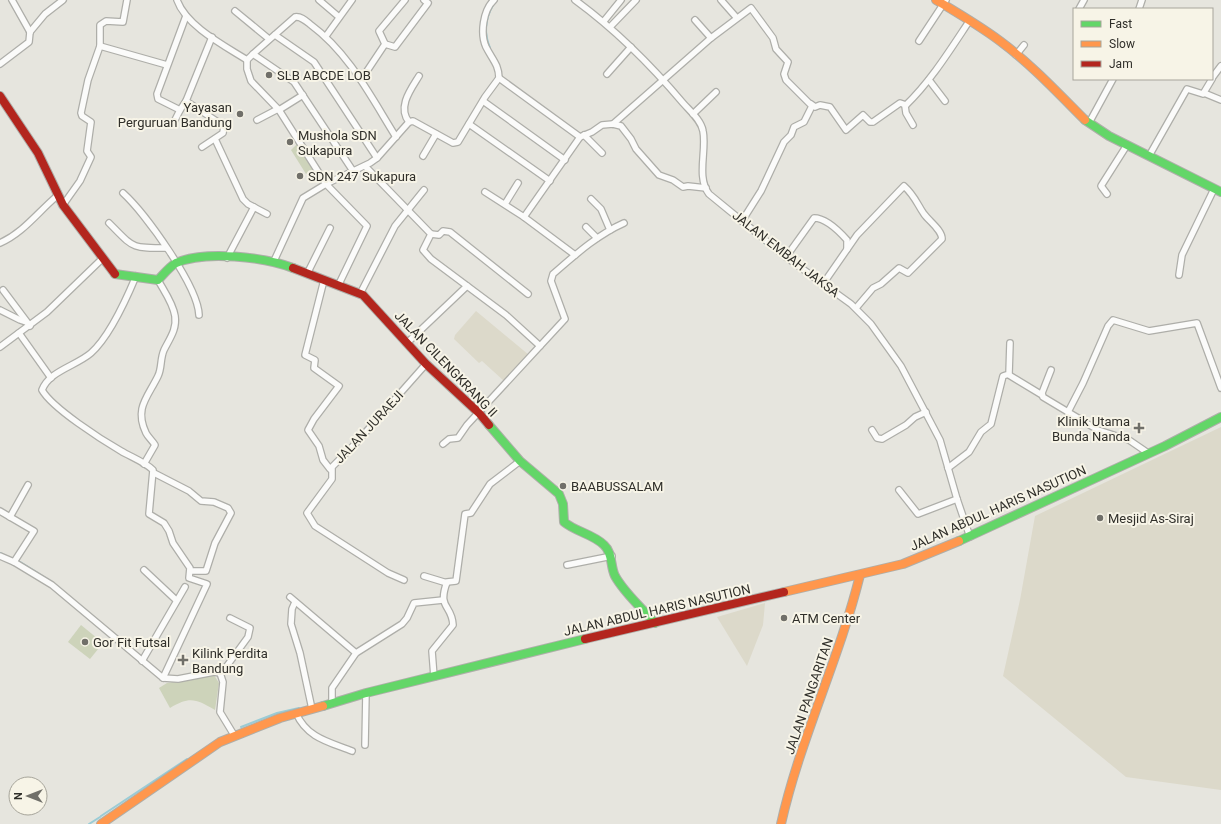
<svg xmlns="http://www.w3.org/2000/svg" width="1221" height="824" font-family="Roboto,sans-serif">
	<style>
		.built { fill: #dcd9ca }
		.green { fill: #cdd3ba }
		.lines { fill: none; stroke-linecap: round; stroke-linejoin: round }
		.stream { stroke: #9accd6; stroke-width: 2 }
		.street-casing { stroke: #aeaea9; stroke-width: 8 }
		.fast-casing { stroke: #aeaea9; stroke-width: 10 }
		.slow-casing { stroke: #aeaea9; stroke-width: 10 }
		.jam-casing { stroke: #aeaea9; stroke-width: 10 }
		.street { stroke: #fbfbfa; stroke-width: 5.5 }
		.fast { stroke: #63d668; stroke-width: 8 }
		.slow { stroke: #ff974d; stroke-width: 8 }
		.jam { stroke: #b3261e; stroke-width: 8 }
		.poi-dot { fill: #706f69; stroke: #f7f4e7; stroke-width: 1.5 }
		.labels { text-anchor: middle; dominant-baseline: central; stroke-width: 4; stroke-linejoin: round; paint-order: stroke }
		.poi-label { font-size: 13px; fill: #302f2a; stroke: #f7f4e7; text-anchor: start }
		.street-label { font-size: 13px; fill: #302f2a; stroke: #f7f4e7 }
	</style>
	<rect width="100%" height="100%" fill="#e6e5de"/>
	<g class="built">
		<path d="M476 311 529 355 504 381 482 361 479 363 454 339 455 335Z"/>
		<path d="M1221 427V790L1126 777 1003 676 1020 600 1035 516Z"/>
		<path d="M765 603 763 625 747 666 717 617Z"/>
	</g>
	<g class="green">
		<path d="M297 144 313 169 306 174 291 150Z"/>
		<path d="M81 625 103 643 90 659 68 642Z"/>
		<path d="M214 675 219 683 215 710C196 699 190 696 170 708L159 688 167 683Z"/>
	</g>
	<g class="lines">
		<g class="stream">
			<path d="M490 48C484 34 485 19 493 5"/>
			<path d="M734 218 774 251"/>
			<path d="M0 553 6 556"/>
			<path d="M17 560 52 582"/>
			<path d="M241 727 277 713 299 708"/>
			<path d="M101 816 187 759"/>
			<path d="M89 824 100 817"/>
		</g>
		<defs>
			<g id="street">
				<path d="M12 0 30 32"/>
				<path d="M177 0C186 26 225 46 247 60L253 54 294 82 353 171"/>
				<path d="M319 0 339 17"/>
				<path d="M575 0C616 30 651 65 683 103 690 111 701 120 703 131 707 150 696 177 709 194L786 257 851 304 871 324 901 366 940 440 957 499 970 537"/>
				<path d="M721 0 736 17"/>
				<path d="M1079 9 1084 0"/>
				<path d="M1139 9 1142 0"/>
				<path d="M235 11 269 39"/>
				<path d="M186 16 157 94 158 99 180 110 186 101 212 37"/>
				<path d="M695 20 711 38"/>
				<path d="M604 21 621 0"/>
				<path d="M610 27 636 0"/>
				<path d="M30 32 45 14 63 0"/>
				<path d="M275 35 314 62 377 158"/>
				<path d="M326 36 352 0"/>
				<path d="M919 41 946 0"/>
				<path d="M385 44 395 47 428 3 424 0"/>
				<path d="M100 46 167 65"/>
				<path d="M253 54 295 17C301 16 306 21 311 25 349 53 371 97 396 137"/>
				<path d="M1016 55 1024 45"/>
				<path d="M247 60V69L251 81 279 110 326 184 367 226 338 286"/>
				<path d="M0 64 29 42 30 32"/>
				<path d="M607 74 631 47"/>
				<path d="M499 78 580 137"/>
				<path d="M1212 78 1221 66"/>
				<path d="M361 80 385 44 379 31 405 0"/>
				<path d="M929 80 945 101"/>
				<path d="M1204 93 1221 100"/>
				<path d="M186 101 224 126 223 133 202 147"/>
				<path d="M483 101 565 160"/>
				<path d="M811 104 815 107 820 105 830 107 846 130 863 115 870 122H873L900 103 906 105"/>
				<path d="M279 110 303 95"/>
				<path d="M693 114 716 92"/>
				<path d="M257 120 278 109"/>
				<path d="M409 122C397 107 411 89 419 76"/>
				<path d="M1089 123 1113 79"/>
				<path d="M173 124 180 110"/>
				<path d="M469 124 550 181"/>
				<path d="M613 124 711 38 751 8 773 38 776 49 788 62 784 74 786 80 812 106 804 122 794 127 791 135 784 142 761 191 742 221"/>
				<path d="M913 125 906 113 905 106C931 81 950 50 970 20"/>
				<path d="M584 135 602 153"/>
				<path d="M215 139 243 199 248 204 267 214"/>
				<path d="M423 156 436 134"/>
				<path d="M1149 156 1187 89 1203 94 1212 79"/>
				<path d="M365 166 431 234 423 250 431 259 506 315 540 346"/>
				<path d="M485 192 524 217 575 255"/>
				<path d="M123 193C145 213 198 286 199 315"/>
				<path d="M1107 194 1101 186 1127 145"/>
				<path d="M591 199 601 209 610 230"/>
				<path d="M505 204 518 183"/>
				<path d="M63 205 80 181 91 157 87 151 91 122 82 116 81 113 88 80 100 46V25L106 21 123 22 127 0"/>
				<path d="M524 217 580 137 592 132 602 125 613 124 621 126 631 139 636 149 659 175 673 180 683 187 688 186 706 188"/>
				<path d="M109 223C134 248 130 248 166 248"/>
				<path d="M586 227 597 238"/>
				<path d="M431 234 439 235 443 231 450 232 528 294"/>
				<path d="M0 243C23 233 38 212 57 196"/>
				<path d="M786 257 814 218C826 218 839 231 847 240V249"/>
				<path d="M227 258 254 207"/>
				<path d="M274 261 303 198 326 184 370 163 377 158 409 122 413 121 453 143 458 142 485 97 499 78C499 65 492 59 486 47 480 34 483 10 494 0"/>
				<path d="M307 274 330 228"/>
				<path d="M1179 275 1182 255 1214 189"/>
				<path d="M136 276C126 300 110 336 91 353 76 366 49 371 42 390 52 408 102 440 121 451 131 457 145 462 153 470L149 514 164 523 169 531 173 543 190 568 189 578 207 584 163 678"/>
				<path d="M324 280 305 355 315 360 314 368 339 386 314 419 308 430 319 446 323 460 330 469"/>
				<path d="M823 284 857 235 904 186C915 196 917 204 924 214 930 222 942 230 942 239L908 273 899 268 881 284 873 288 856 308"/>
				<path d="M3 290 30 326"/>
				<path d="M360 294 395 226 424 190"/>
				<path d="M0 310 20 320 26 322"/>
				<path d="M19 333 51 378"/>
				<path d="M407 343 467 286"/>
				<path d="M0 347 47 312 103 258"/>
				<path d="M1051 370 1042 393 1043 397 1098 430 1129 440 1148 453"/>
				<path d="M1009 375 1042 395"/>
				<path d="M1068 412 1083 383 1108 326 1113 320 1149 331 1197 323 1221 388"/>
				<path d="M872 430 877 438 882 439 906 425 915 417 926 412"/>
				<path d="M443 444 449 439 458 438 467 425 565 319 551 281 553 274C575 255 597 235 624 223"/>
				<path d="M144 464 155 445C152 440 148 437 146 433 134 408 148 397 158 376 162 368 160 359 164 350 170 338 177 329 175 316 173 303 164 291 158 280"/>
				<path d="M948 468 969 452 981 432 991 424 1003 376 1009 374 1010 343"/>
				<path d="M154 473 189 491 201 501 214 502 228 508 231 513 215 543 206 571H190"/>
				<path d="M899 490 918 514 957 499"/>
				<path d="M0 511 34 531 14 562"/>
				<path d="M10 517 28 485"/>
				<path d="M0 556 14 562 52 585 163 678 178 679 214 672 220 673 223 682 220 712 234 735"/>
				<path d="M567 565 612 556"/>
				<path d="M144 570 176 600"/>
				<path d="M424 576 447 583"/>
				<path d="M404 580 388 573 315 526 307 513 332 479V467L357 442 426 364"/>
				<path d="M290 597 356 653"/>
				<path d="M295 602 292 609 291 624 300 653 312 709"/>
				<path d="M142 661 185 587"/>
				<path d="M221 674 248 637 250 628 230 618"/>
				<path d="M434 677 432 651 453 625C452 604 437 609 447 582L456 581 465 514 471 513 490 484 520 461"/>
				<path d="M332 703V688L356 653 402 624 407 618 414 603 443 600"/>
				<path d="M296 713C307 738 329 742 352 751"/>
				<path d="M365 745 366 693"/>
			</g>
			<g id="fast">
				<path d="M1085 120 1109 136 1221 192"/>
				<path d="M115 274 158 280C164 274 169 267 176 263 205 250 264 257 293 268"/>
				<path d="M489 425 520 461 559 494 563 504 564 522C576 532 593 534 604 545 613 553 610 566 615 576 625 594 642 608 655 623"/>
				<path d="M959 541 1165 446 1221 417"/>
				<path d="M323 706 366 693 585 639"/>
			</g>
			<g id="slow">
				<path d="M936 0C958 13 980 26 1000 41 1031 64 1058 93 1085 120"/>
				<path d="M784 592 903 564 959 541"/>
				<path d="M101 824 220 742 280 718 323 706"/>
				<path d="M781 824C800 739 839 660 860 575"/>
			</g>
			<g id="jam">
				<path d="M0 96 38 153 63 205 115 274"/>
				<path d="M293 268 363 295 426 364 479 413 489 425"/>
				<path d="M585 639 784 592"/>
			</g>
		</defs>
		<use href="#street" class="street-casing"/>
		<use href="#fast" class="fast-casing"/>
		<use href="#slow" class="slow-casing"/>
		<use href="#jam" class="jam-casing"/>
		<use href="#street" class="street"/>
		<use href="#fast" class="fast"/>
		<use href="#slow" class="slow"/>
		<use href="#jam" class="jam"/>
	</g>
	<g class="poi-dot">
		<circle cx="269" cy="75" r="4"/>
		<circle cx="240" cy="114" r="4"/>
		<circle cx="290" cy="142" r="4"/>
		<circle cx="300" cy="176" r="4"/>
		<path d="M1137 422h4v4h4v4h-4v4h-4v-4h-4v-4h4z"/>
		<circle cx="563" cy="486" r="4"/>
		<circle cx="1100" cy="518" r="4"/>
		<circle cx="784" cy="618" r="4"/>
		<circle cx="85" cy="642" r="4"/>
		<path d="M181 654h4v4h4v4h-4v4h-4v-4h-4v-4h4z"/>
	</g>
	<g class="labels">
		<g class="poi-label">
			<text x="277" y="75">SLB ABCDE LOB</text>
			<text x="232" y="107" text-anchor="end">Yayasan<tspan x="232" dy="15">Perguruan Bandung</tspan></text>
			<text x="298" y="135">Mushola SDN<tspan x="298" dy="15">Sukapura</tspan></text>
			<text x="308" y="176">SDN 247 Sukapura</text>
			<text x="1130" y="421" text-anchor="end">Klinik Utama<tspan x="1130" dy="15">Bunda Nanda</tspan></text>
			<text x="571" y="486">BAABUSSALAM</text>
			<text x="1108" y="518">Mesjid As-Siraj</text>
			<text x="792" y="618">ATM Center</text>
			<text x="93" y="642">Gor Fit Futsal</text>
			<text x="192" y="653">Kilink Perdita<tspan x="192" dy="15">Bandung</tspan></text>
		</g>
		<g class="street-label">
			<text transform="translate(786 254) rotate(38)">JALAN EMBAH JAKSA</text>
			<text transform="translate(446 364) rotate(46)">JALAN CILENGKRANG II</text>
			<text transform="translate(369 427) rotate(-47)">JALAN JURAEJI</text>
			<text transform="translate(998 508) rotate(-24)">JALAN ABDUL HARIS NASUTION</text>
			<text transform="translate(657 610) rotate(-13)">JALAN ABDUL HARIS NASUTION</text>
			<text transform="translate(809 696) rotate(-71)">JALAN PANGARITAN</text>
		</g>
	</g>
	<rect x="1073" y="8" width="140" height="72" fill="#f7f4e7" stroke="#a7a59b"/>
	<rect x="1081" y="21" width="20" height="6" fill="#63d668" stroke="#a7a59b"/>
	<text x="1109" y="28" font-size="12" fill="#302f2a">Fast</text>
	<rect x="1081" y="41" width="20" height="6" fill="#ff974d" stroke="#a7a59b"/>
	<text x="1109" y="48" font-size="12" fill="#302f2a">Slow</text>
	<rect x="1081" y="61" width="20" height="6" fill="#b3261e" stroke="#a7a59b"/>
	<text x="1109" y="68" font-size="12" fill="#302f2a">Jam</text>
	<g transform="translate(28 796) rotate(270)"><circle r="19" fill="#f7f4e7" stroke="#a7a59b"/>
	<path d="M0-3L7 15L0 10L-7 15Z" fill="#706f69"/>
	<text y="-6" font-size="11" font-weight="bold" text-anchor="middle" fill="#302f2a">N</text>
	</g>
</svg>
